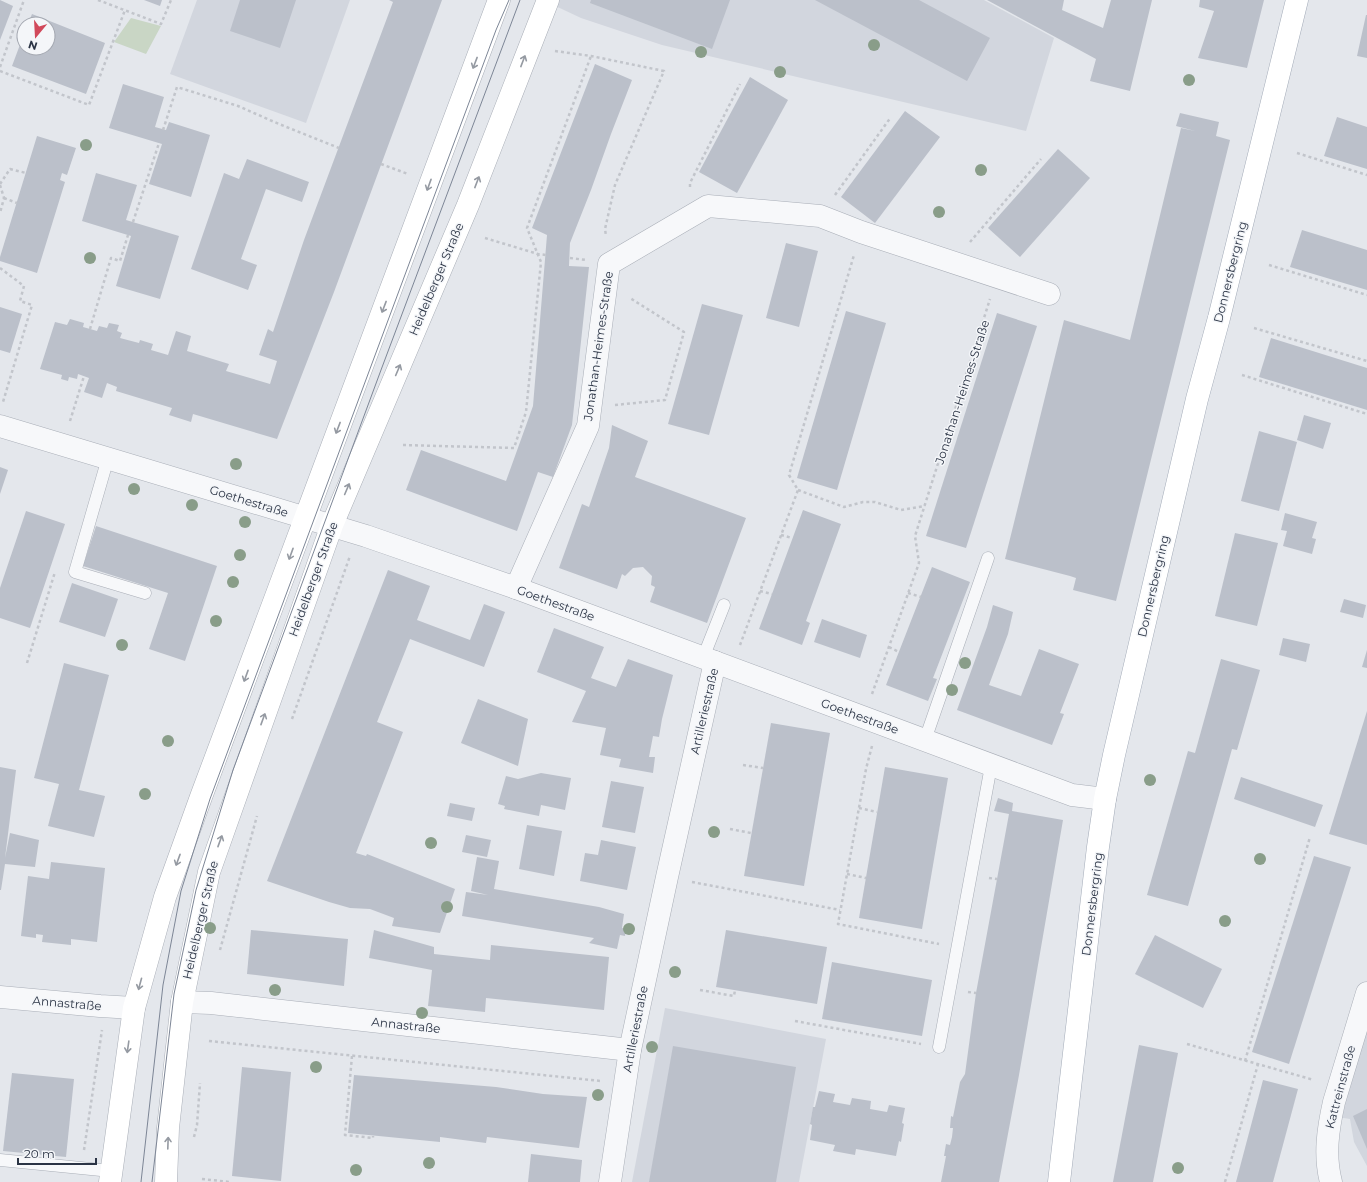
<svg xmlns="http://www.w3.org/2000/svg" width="1367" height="1182" font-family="Montserrat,sans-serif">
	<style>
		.built { fill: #d2d6de }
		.green { fill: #c9d6c5 }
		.building { fill: #bbc0ca }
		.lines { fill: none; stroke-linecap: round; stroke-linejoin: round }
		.lane-casing { stroke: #a9aeb7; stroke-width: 13 }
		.street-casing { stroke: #a9aeb7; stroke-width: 23 }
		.secondary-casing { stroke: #a9aeb7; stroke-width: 23 }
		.primary-casing { stroke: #a3abb8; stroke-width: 23 }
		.path { stroke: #c2c5cb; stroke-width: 2.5; stroke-dasharray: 3 3; stroke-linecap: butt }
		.lane { stroke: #f7f8fa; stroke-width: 12 }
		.street { stroke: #f7f8fa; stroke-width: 22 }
		.secondary { stroke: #fff; stroke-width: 22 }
		.primary { stroke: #fff; stroke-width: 22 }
		.tram { stroke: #7d8696; stroke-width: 1 }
		.tree { fill: #899d89 }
		.oneway { stroke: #959aa2 }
		.labels { text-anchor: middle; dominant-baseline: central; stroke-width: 3; stroke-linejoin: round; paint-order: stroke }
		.street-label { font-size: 12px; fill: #2b3445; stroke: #f4f6f9 }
	</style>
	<rect width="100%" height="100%" fill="#e4e7ec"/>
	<g class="built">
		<path d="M197 0H350L306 123 170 74Z"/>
		<path d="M548 0H984L1054 38 1026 131 662 45 581 18 547 2Z"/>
		<path d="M1367 993V1166L1354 1142 1350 1119 1331 1116Z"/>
		<path d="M665 1008 826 1039 799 1182H632Z"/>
	</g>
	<path class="green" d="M131 18 161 26 146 54 114 42Z"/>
	<g class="building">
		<path d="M0 0 13 6 0 40Z"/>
		<path d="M144 0H162L160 6Z"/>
		<path d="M240 0H296L280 48 230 31Z"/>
		<path d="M389 0H442L334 292 277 439 193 414 191 422 169 415 172 408 116 391 117 387 107 383 102 398 84 392 89 378 78 374 77 379 69 377 68 381 61 379 62 375 40 369 55 322 67 325 70 319 84 323 83 327 97 331 99 326 107 328 109 323 119 325 117 331 122 333 120 338 139 343 140 340 153 344 151 350 168 355 176 331 191 336 187 351 229 364 226 371 270 384 277 361 259 355 268 329 273 332 304 240 393 2Z"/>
		<path d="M591 0H730L712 49 590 3Z"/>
		<path d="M815 0H919L990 38 967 81Z"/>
		<path d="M987 0H1064L1062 10 1103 28 1111 0H1152L1130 91 1090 81 1096 59Z"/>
		<path d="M1200 0H1264L1247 68 1198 58 1214 11 1199 7Z"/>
		<path d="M32 14 105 43 86 94 12 66 24 34V48H48V24H28Z"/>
		<path d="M1366 15H1367V58L1357 56Z"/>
		<path d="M595 64 632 80 611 134 591 190 570 243 569 266 589 267 572 425 553 477 538 472 517 531 406 490 421 450 506 481 533 406 547 235 532 228Z"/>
		<path d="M750 77 788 100 737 193 699 172Z"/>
		<path d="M123 84 164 97 155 127 166 130 169 122 210 135 191 197 149 184 162 144 109 128Z"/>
		<path d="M905 111 940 137 875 223 841 197Z"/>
		<path d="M1180 113 1219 122 1216 136 1230 140 1116 601 1073 590 1076 578 1070 576 1005 559 1064 320 1130 340 1181 128 1195 131 1176 126Z"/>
		<path d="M1337 117 1367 127V169L1324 156Z"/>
		<path d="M37 136 76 148 67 175 62 173 60 180 65 182 37 273 0 261V257Z"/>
		<path d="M1058 149 1090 178 1020 257 988 228Z"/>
		<path d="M247 159 309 182 302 202 266 189 241 259 257 265 248 290 191 269 224 173 239 179Z"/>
		<path d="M96 173 137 185 126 220 179 236 160 299 116 286 131 236 82 221Z"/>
		<path d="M1302 230 1367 250V290L1290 267Z"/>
		<path d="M786 243 818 251 799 327 766 318Z"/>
		<path d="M702 304 743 315 709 435 668 424Z"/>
		<path d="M0 307 22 314 10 353 0 350Z"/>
		<path d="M846 311 886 323 837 490 797 478Z"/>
		<path d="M997 313 1037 326 966 548 926 536Z"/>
		<path d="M1271 338 1367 368V410L1259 377Z"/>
		<path d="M1304 415 1331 423 1323 449 1297 440Z"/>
		<path d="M612 425 648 441 635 477 746 518 707 623 650 602 655 587 651 585 652 576 643 567 633 568 625 576 622 574 617 589 559 568 582 504 589 507 609 448Z"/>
		<path d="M1259 431 1297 442 1279 511 1241 501Z"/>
		<path d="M0 467 8 470 0 494Z"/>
		<path d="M803 510 841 524 806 621 810 623 802 645 759 629Z"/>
		<path d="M26 511 65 524 30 628 0 618V588Z"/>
		<path d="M1285 513 1317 522 1312 538 1316 539 1312 554 1283 546 1287 531 1281 530Z"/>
		<path d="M96 526 217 566 185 661 149 649 168 593 83 566Z"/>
		<path d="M1235 533 1278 543 1257 626 1215 616Z"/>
		<path d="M932 567 970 582 933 678 937 679 928 701 886 685Z"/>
		<path d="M388 570 430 586 417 620 470 640 484 604 505 612 484 667 410 639 377 722 403 732 356 853 366 856 367 854 455 889 440 933 392 926 394 918 370 909 350 908 329 902 267 881Z"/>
		<path d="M72 583 118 599 105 637 59 622Z"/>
		<path d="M1344 599 1366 605 1363 618 1340 612Z"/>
		<path d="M993 605 1013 612 1008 634 989 685 1021 696 1039 649 1079 664 1060 713 1064 714 1052 745 957 710 987 627Z"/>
		<path d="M822 619 867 635 860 658 814 642Z"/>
		<path d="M554 628 604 647 591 678 616 687 628 659 673 675 662 719 659 737 653 736 649 757H655L653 773 619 767 621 759 600 755 606 728 572 722 586 691 537 672Z"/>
		<path d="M1283 638 1310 644 1306 662 1279 655Z"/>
		<path d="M1367 650V668L1362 667Z"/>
		<path d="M1221 659 1260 670 1237 750 1232 749 1188 906 1147 895 1188 751 1195 753Z"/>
		<path d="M64 663 109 675 79 790 105 796 94 837 48 826 59 784 34 778Z"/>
		<path d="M478 699 528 719 518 766 461 743Z"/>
		<path d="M1367 711V845L1329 834Z"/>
		<path d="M771 723 830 733 804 886 744 876Z"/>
		<path d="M0 767 16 770 5 858 10 833 39 840 35 867 5 864 1 890H0Z"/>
		<path d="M885 767 948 778 922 929 859 918Z"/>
		<path d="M541 773 571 778 565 810 541 805 539 816 504 809 505 806 498 804 506 776 518 779Z"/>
		<path d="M1241 777 1323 805 1315 827 1234 799Z"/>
		<path d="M611 781 644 787 635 833 602 827Z"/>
		<path d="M998 798 1013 803 1012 811 1063 820 1019 1075 999 1182H941L946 1156H944L946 1144 950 1145 952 1137 953 1128H950L951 1116 953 1117 960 1082 965 1074 976 993 1009 814 994 811Z"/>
		<path d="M450 803 475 808 472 821 447 816Z"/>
		<path d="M527 825 562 831 554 876 519 869Z"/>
		<path d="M466 835 491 840 487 857 462 852Z"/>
		<path d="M601 840 636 847 627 890 580 881 585 853 598 855Z"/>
		<path d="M1314 856 1351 867 1289 1064 1252 1052Z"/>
		<path d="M477 857 499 861 494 889 599 907 624 914 622 928 626 929 625 936 620 935 617 949 589 943 594 938 462 916 466 892 488 895 471 891Z"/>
		<path d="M51 862 105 868 97 942 71 939V945L42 942 43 935 36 934V938L21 936 28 876 49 879Z"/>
		<path d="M251 930 348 939 344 986 247 974Z"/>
		<path d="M374 930 434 947V954L490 960 491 945 609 957 604 1010 486 998 485 1012 428 1006 432 970 369 958Z"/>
		<path d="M726 930 827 947 817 1004 716 987Z"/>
		<path d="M1155 935 1222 969 1203 1008 1135 974Z"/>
		<path d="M832 962 932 980 922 1036 822 1019Z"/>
		<path d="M1139 1045 1178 1053 1153 1182H1113Z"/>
		<path d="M673 1046 796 1067 776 1182H649Z"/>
		<path d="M242 1067 291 1072 281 1181 232 1176Z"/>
		<path d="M12 1073 74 1079 66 1157 3 1151Z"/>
		<path d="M354 1075 496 1087 543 1094 587 1097 579 1148 487 1137 486 1143 440 1137V1142L348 1133Z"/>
		<path d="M1263 1080 1298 1089 1273 1182H1236Z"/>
		<path d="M819 1091 835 1094 833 1102 850 1105 852 1098 871 1101 870 1109 887 1112 889 1105 905 1108 902 1123 904 1124 901 1142 899 1141 896 1156 856 1149 855 1155 833 1151 835 1145 810 1140 812 1125 810 1124 813 1107H815Z"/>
		<path d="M1367 1109V1149L1353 1116Z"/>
		<path d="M531 1154 582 1160 580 1182H528Z"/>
	</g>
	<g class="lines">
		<defs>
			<g id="lane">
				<path d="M108 458 75 572 145 593"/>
				<path d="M703 658 724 605"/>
				<path d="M925 740 988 558"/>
				<path d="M939 1047 991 766"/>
				<path d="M0 1160 111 1171"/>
			</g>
			<g id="street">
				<path d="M0 426 366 536 516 588 1072 795 1105 799"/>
				<path d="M516 588 588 426 609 264 708 206 820 216 861 232 1049 294"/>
				<path d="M0 997 100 1006 134 1008"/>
				<path d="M182 1002 211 1003 630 1050"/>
				<path d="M610 1182 630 1050 667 877 715 662"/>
				<path d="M1331 1182C1324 1155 1328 1129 1334 1102L1367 993"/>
			</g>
			<g id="secondary">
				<path d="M110 1182 134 1008 165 897 201 797 499 0"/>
				<path d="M166 1182 168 1128 182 1002 209 872 332 525 468 205 548 0"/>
			</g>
			<path id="primary" d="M1059 1182 1098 847 1105 799 1114 755 1197 399 1219 318 1297 0"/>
		</defs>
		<use href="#lane" class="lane-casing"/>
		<use href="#street" class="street-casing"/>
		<use href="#secondary" class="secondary-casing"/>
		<use href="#primary" class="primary-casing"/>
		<g class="path">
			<path d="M98 0 161 24 171 0"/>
			<path d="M555 51 591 56 664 71 615 185 605 229 606 236"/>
			<path d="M0 67 24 0"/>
			<path d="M0 71 89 105 125 10"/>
			<path d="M163 130 177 87 238 106 279 124 339 148"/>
			<path d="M1297 153 1367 175"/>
			<path d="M381 164 408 174"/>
			<path d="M0 184 10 169 26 173"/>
			<path d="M0 185 4 198 0 213"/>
			<path d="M690 187V183L740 84"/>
			<path d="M835 195 891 117"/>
			<path d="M4 198 17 203"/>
			<path d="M133 222 159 143"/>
			<path d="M485 238 538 254 546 255"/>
			<path d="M970 242 1041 159"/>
			<path d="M570 258 586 260"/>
			<path d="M1269 265 1367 295"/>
			<path d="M0 268 24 286 20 301 32 305 3 402"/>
			<path d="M1254 328 1367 361"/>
			<path d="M90 329 111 258 120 261 128 235"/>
			<path d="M1242 375 1367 414"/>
			<path d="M615 405 665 400 684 332 630 298"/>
			<path d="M70 421 84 376"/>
			<path d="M403 445 514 448 526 412 541 262 527 228 591 56"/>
			<path d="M798 490 844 507 863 502H875L901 510 925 506"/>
			<path d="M781 535 792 538"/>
			<path d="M760 591 772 594"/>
			<path d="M908 593 921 597"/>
			<path d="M740 645 798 490 789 475 854 255"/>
			<path d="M889 647 899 652"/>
			<path d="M27 663 55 572"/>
			<path d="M872 694 919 563 915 536 990 299"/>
			<path d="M292 719 350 556"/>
			<path d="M872 746 866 769 838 924 939 944"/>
			<path d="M743 765 763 768"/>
			<path d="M859 808 877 812"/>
			<path d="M730 829 751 833"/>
			<path d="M847 874 866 878"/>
			<path d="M989 878 997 879"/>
			<path d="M692 882 840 910"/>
			<path d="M220 950 257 816"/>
			<path d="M700 990 734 996 735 990"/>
			<path d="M968 992 976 993"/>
			<path d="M795 1021 921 1044"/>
			<path d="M209 1041 601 1081"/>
			<path d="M1187 1044 1314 1080"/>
			<path d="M352 1056 345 1135 373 1138V1136"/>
			<path d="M1245 1061 1310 837"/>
			<path d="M194 1137 197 1125 200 1083"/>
			<path d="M84 1150 102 1030"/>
			<path d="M202 1179 230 1182"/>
			<path d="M1225 1182 1258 1064"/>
		</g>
		<use href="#lane" class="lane"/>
		<use href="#street" class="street"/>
		<use href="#secondary" class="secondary"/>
		<use href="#primary" class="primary"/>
		<g class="tram">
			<path d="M141 1182 163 985 181 891 210 799 496 30 509 0"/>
			<path d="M152 1182 174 994 196 890 233 770 381 370 520 0"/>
		</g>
	</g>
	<g class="tree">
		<circle cx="874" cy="45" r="6"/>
		<circle cx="701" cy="52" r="6"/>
		<circle cx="780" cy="72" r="6"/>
		<circle cx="1189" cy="80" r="6"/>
		<circle cx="86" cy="145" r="6"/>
		<circle cx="981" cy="170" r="6"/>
		<circle cx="939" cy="212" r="6"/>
		<circle cx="90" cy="258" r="6"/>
		<circle cx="236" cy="464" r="6"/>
		<circle cx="134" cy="489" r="6"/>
		<circle cx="192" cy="505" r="6"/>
		<circle cx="245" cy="522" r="6"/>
		<circle cx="240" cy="555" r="6"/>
		<circle cx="233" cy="582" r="6"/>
		<circle cx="216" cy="621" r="6"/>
		<circle cx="122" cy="645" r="6"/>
		<circle cx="965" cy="663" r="6"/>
		<circle cx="952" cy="690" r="6"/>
		<circle cx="168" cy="741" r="6"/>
		<circle cx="1150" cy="780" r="6"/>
		<circle cx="145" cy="794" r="6"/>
		<circle cx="714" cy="832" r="6"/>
		<circle cx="431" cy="843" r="6"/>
		<circle cx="1260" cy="859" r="6"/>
		<circle cx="447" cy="907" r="6"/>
		<circle cx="1225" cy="921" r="6"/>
		<circle cx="210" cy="928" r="6"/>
		<circle cx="629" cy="929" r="6"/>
		<circle cx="675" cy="972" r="6"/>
		<circle cx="275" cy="990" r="6"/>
		<circle cx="422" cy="1013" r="6"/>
		<circle cx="652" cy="1047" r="6"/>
		<circle cx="316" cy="1067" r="6"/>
		<circle cx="598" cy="1095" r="6"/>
		<circle cx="429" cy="1163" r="6"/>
		<circle cx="1178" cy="1168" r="6"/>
		<circle cx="356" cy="1170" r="6"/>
	</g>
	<defs><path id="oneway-shaft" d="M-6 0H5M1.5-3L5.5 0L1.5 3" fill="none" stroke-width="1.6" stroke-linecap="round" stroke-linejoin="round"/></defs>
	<g class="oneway">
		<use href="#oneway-shaft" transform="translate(523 61) rotate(-69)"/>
		<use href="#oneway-shaft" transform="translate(475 63) rotate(111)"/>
		<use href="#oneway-shaft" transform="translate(477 182) rotate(-69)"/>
		<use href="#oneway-shaft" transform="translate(429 185) rotate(110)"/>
		<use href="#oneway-shaft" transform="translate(384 307) rotate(111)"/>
		<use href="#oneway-shaft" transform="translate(398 370) rotate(-67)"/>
		<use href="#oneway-shaft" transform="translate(338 428) rotate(111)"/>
		<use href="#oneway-shaft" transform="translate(347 489) rotate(-67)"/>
		<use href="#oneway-shaft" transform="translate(291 554) rotate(110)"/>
		<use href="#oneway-shaft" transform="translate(246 676) rotate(110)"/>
		<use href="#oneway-shaft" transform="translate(263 719) rotate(-70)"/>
		<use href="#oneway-shaft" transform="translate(220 841) rotate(-70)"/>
		<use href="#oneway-shaft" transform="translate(178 860) rotate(110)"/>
		<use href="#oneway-shaft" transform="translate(140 984) rotate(105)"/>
		<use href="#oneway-shaft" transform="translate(128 1047) rotate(98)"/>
		<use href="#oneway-shaft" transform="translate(168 1143) rotate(-88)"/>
	</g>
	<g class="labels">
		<g class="street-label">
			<text transform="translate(1230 272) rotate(-76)">Donnersbergring</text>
			<text transform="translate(436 279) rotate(-67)">Heidelberger Straße</text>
			<text transform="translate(598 346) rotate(-82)">Jonathan-Heimes-Straße</text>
			<text transform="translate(962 392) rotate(-72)">Jonathan-Heimes-Straße</text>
			<text transform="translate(249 501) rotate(17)">Goethestraße</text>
			<text transform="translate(313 579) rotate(-70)">Heidelberger Straße</text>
			<text transform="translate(1153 586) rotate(-77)">Donnersbergring</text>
			<text transform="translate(556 603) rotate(20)">Goethestraße</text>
			<text transform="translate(704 711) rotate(-77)">Artilleriestraße</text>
			<text transform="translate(860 716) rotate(20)">Goethestraße</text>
			<text transform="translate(1092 904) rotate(-83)">Donnersbergring</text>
			<text transform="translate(200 920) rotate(-77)">Heidelberger Straße</text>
			<text transform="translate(67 1003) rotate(5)">Annastraße</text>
			<text transform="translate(406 1025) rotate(6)">Annastraße</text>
			<text transform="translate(635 1029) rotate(-79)">Artilleriestraße</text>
			<text transform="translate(1340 1087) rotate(-75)">Kattreinstraße</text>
		</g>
	</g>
	<g transform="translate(36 36) rotate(198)"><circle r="19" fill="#f4f6f9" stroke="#a4a8b1"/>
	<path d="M0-3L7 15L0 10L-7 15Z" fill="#d1495b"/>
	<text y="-6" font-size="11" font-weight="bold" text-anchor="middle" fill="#2b3445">N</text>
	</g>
	<path d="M18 1158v6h78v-6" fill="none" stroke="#2b3445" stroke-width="2"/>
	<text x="24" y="1158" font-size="12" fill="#2b3445" stroke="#f4f6f9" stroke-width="3" paint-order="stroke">20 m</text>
</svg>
